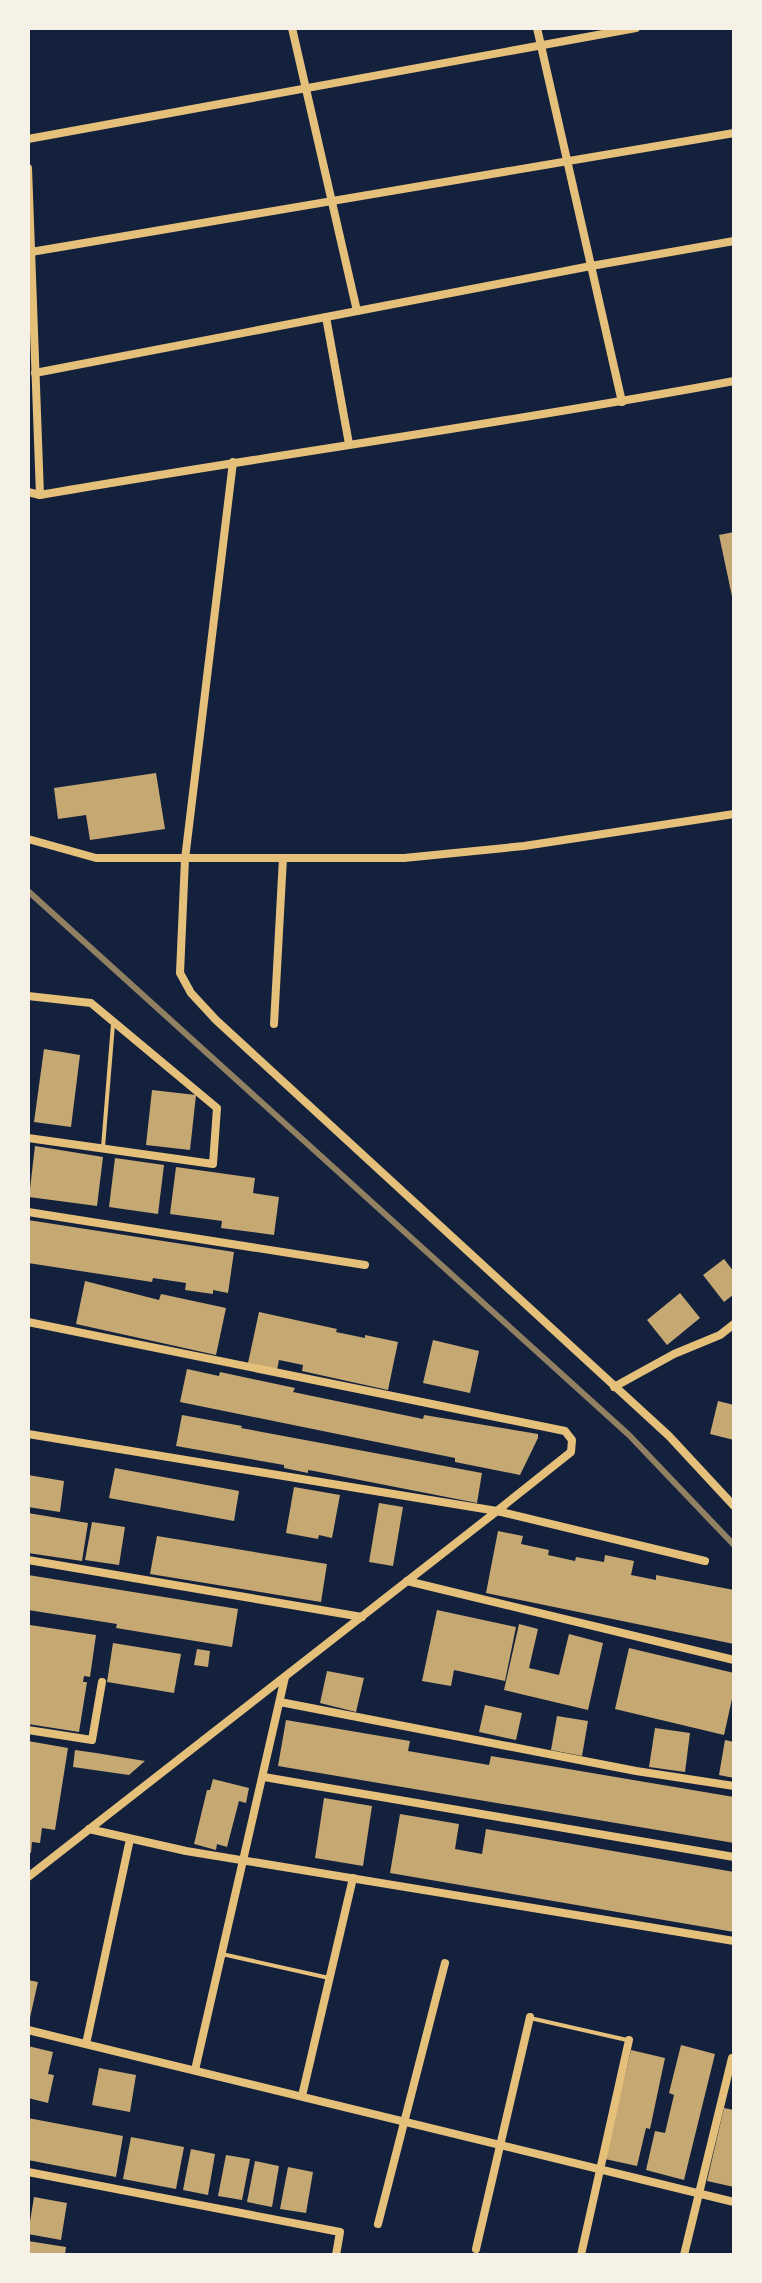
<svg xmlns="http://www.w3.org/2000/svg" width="762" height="2283" font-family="Literata,serif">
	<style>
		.building { fill: #c6a872 }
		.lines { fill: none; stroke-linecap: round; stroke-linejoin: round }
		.service { stroke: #e5c07b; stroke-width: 4 }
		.minor { stroke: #e5c07b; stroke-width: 8 }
		.rail { stroke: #918062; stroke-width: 6 }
	</style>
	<rect width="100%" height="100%" fill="#14213d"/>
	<g class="building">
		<path d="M734 532V601H733L719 535Z"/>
		<path d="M156 773 165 829 90 840 86 815 58 819 54 788Z"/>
		<path d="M44 1049 80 1055 71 1127 34 1122Z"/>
		<path d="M152 1090 196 1095 190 1150 146 1145Z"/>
		<path d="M35 1146 103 1157 97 1206 29 1197Z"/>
		<path d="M115 1158 164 1165 158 1214 109 1207Z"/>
		<path d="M176 1167 255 1178 253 1193 279 1197 274 1235 221 1228 222 1221 170 1214Z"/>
		<path d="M28 1220 234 1252 228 1293 213 1290V1294L185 1290 186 1283 153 1278 152 1282 28 1263Z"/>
		<path d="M724 1259 734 1272V1294L724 1302 703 1275Z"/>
		<path d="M85 1281 159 1300 161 1294 226 1308 216 1355 76 1324Z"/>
		<path d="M680 1293 700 1318 667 1345 647 1320Z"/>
		<path d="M259 1312 337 1329 336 1332 365 1338V1335L398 1342 388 1390 302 1371 303 1365 279 1360 277 1370 248 1363Z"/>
		<path d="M433 1340 479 1351 470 1393 423 1383Z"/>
		<path d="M187 1369 219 1376 220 1372 295 1388 293 1392 423 1419 424 1415 538 1434V1438L520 1475 455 1462V1458L180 1402Z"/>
		<path d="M718 1401 734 1405V1440L710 1434Z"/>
		<path d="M182 1415 242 1426 241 1428 482 1473 477 1503 314 1471 308 1470V1473L284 1468V1465L176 1446Z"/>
		<path d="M115 1468 239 1491 234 1521 109 1498Z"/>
		<path d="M28 1475 64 1481 60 1512 28 1507Z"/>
		<path d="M294 1487 340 1495 332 1538 319 1535 318 1539 286 1533Z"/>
		<path d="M379 1503 403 1507 393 1566 369 1562Z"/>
		<path d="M28 1513 88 1523 82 1561 28 1553Z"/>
		<path d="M92 1522 125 1527 119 1565 85 1560Z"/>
		<path d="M498 1531 523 1536 521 1544 549 1550 548 1555 575 1561 576 1557 604 1562 605 1555 634 1561 631 1575 656 1580V1575L734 1590V1644L486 1593Z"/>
		<path d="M157 1536 327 1564 321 1602 150 1574Z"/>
		<path d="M28 1575 238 1609 232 1647 116 1628 117 1624 28 1610Z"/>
		<path d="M437 1610 516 1627 505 1681 454 1670 451 1686 422 1681Z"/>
		<path d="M519 1624 538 1629 529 1668 559 1675 569 1634 603 1643 588 1710 504 1690Z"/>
		<path d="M30 1625 96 1635 90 1677 84 1676 83 1682H87L79 1732 28 1724Z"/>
		<path d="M113 1643 181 1654 174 1693 107 1682Z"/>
		<path d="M629 1648 734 1673V1690L724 1735 615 1709Z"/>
		<path d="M197 1649 210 1651 208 1667 194 1665Z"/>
		<path d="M327 1671 364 1678 356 1712 320 1703Z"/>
		<path d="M485 1705 522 1713 516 1740 479 1732Z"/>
		<path d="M557 1716 588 1721 582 1756 551 1750Z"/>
		<path d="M286 1720 410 1741 408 1751 489 1765 491 1756 734 1797V1843L278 1766Z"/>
		<path d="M655 1728 690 1733 685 1772 649 1767Z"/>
		<path d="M725 1740 734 1742V1778L719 1775Z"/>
		<path d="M28 1741 68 1748 55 1830 42 1828 40 1843 32 1842 31 1853H28Z"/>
		<path d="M75 1750 96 1753 145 1761 129 1775 73 1767Z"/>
		<path d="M213 1779 249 1788 246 1803 239 1801 227 1847 217 1844 216 1850 194 1844 207 1790H210Z"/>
		<path d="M324 1798 372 1806 363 1866 315 1858Z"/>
		<path d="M400 1814 459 1824 455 1849 482 1854 486 1829 734 1872V1932L390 1873Z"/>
		<path d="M28 1980 38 1982 29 2022H28Z"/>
		<path d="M681 2045 715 2054 684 2180 646 2170 655 2131 665 2133 674 2095 669 2093Z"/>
		<path d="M28 2046 53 2052 48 2074 54 2075 48 2103 28 2098Z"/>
		<path d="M631 2050 665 2058 650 2129 646 2128 637 2166 605 2159Z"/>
		<path d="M99 2068 136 2075 130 2112 92 2105Z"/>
		<path d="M724 2108 734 2110V2187L707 2181Z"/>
		<path d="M28 2118 123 2136 116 2177 28 2160Z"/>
		<path d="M131 2137 184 2147 176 2189 123 2179Z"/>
		<path d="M191 2149 215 2154 208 2195 183 2190Z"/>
		<path d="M226 2155 250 2159 242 2200 218 2196Z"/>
		<path d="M255 2161 279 2166 272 2207 247 2202Z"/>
		<path d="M288 2167 313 2172 306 2213 280 2209Z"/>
		<path d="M34 2197 67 2203 61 2240 28 2234Z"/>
		<path d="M28 2241 66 2247 65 2255H28Z"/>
	</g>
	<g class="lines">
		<g class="service">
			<path d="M103 1147 113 1024"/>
			<path d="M222 1954 329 1978"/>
			<path d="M530 2018 627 2040"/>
		</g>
		<g class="minor">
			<path d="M292 28 357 311"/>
			<path d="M537 28 622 402"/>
			<path d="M28 139 636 28"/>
			<path d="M28 168 40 495 28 492"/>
			<path d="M31 252 734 133"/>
			<path d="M326 317 349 444"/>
			<path d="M35 373 591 266 734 241"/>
			<path d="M233 462 185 859 180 973 191 993 216 1020 669 1436 734 1506"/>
			<path d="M40 495C271 455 503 424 734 381"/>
			<path d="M28 839 96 858H404L524 846 734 814"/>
			<path d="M28 996 91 1003 217 1108 213 1164 28 1138"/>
			<path d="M274 1024 283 858"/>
			<path d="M28 1212 365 1265"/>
			<path d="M28 1322 565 1431 572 1440 571 1452 497 1511 28 1877"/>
			<path d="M614 1387 674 1354 720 1335 734 1324"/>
			<path d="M28 1434 497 1511 705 1561"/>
			<path d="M28 1560 362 1617"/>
			<path d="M407 1581 734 1660"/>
			<path d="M280 1702 636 1771 734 1786"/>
			<path d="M28 1730 92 1740 102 1682"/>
			<path d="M264 1777 734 1857"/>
			<path d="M89 1829 186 1851 734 1941"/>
			<path d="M28 2030 734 2202"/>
			<path d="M86 2044 130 1839"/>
			<path d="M195 2070 285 1677"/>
			<path d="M302 2096 353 1878"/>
			<path d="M28 2172 340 2232 336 2255"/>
			<path d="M378 2224 445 1963"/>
			<path d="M476 2249 530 2017"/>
			<path d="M581 2255 629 2040"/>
			<path d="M684 2255 732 2058"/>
		</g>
		<path class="rail" d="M28 891 629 1435 734 1545"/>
	</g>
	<rect width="762" height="2283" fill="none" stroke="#f6f1e7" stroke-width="60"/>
</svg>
